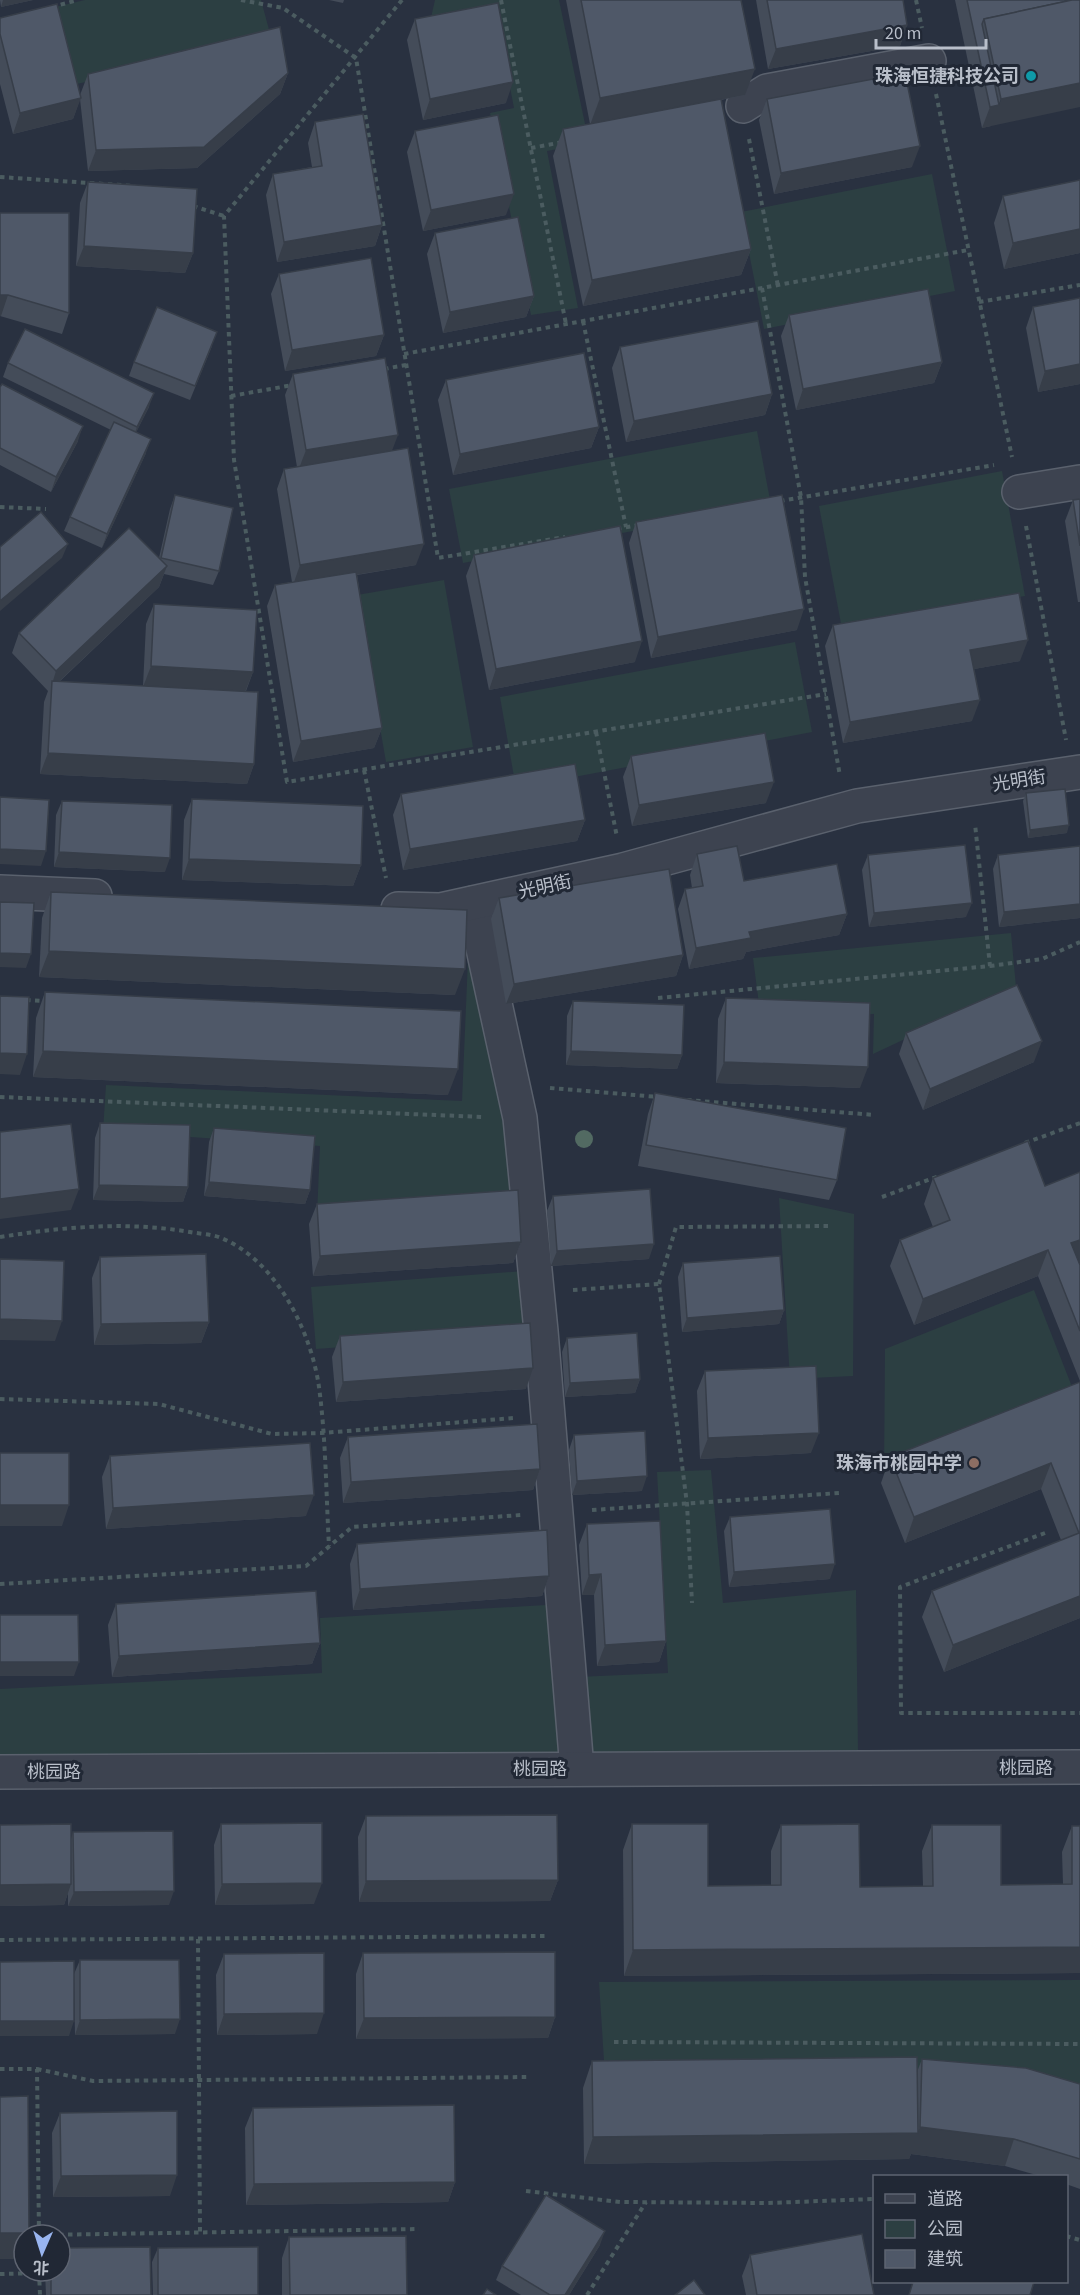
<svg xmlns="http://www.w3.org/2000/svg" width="1080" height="2295" font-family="'Source Sans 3','Noto Sans SC',sans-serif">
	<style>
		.green { fill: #2c3f42 }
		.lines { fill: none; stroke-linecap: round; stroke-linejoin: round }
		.minor-casing { stroke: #5a616d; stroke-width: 36 }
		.path { stroke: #4b5c60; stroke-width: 4; stroke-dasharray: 4.5 4.5; stroke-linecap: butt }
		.minor { stroke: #3d4350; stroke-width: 33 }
		.tree { fill: #526a62 }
		.wall { fill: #444c59 }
		.shaded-wall { fill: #373e49 }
		.building { fill: #4f5868; stroke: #373e49; stroke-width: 1.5 }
		.culture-dot { fill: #0f9aa8; stroke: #212835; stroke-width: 2 }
		.education-dot { fill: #8d6e63; stroke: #212835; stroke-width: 2 }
		.labels { text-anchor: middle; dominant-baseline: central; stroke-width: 6; stroke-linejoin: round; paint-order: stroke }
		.poi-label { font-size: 18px; font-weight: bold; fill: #b9bfca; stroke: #212835; text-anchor: end }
		.street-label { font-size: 18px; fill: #b9bfca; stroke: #212835 }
	</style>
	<rect width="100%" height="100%" fill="#293140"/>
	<g class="green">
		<path d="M85 0H261L271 37 77 84 55 7Z"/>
		<path d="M435 0H559L589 143 547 151 578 308 531 315 490 113 514 108 495 10 430 22Z"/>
		<path d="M932 174 955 291 764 329 741 212Z"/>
		<path d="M757 431 771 505 463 563 449 489Z"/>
		<path d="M1002 471 1025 596 842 629 819 506Z"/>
		<path d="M444 580 473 747 386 762 357 595Z"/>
		<path d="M795 642 812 732 516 788 500 697Z"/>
		<path d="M1011 933 1016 987 873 1054 874 1014 760 1012 753 958Z"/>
		<path d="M469 935 518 1201 317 1215 320 1146 103 1131 106 1085 462 1101Z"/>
		<path d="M779 1198 854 1214 853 1376 790 1379Z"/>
		<path d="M524 1271 529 1333 316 1349 311 1287Z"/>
		<path d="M1034 1290 1076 1397 884 1474 885 1349Z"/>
		<path d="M711 1470 723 1603 856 1590 858 1752 0 1757V1689L322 1673 320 1618 546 1605 554 1678 668 1673 657 1472Z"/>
		<path d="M1080 1980V2100L605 2076 599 1982Z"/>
	</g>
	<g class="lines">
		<defs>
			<g id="minor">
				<path d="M743 106 767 91 929 61"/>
				<path d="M1019 492 1080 482"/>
				<path d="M0 892 95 896"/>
				<path d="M473 903 520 1118 541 1331 577 1769"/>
				<path d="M398 909 440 910 623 870 857 806 1080 772"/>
				<path d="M0 1772 1080 1767"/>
			</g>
		</defs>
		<use href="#minor" class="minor-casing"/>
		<g class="path">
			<path d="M241 0 283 8 356 58 438 558 565 537"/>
			<path d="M402 0 224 216 234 460 287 782 826 694"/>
			<path d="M501 0 566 324"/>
			<path d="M916 0 922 28"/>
			<path d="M52 7 78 0"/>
			<path d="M936 94 1012 457"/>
			<path d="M749 139 778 286"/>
			<path d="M531 148 563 142"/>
			<path d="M0 177 135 186"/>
			<path d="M193 206 224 216"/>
			<path d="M762 288 801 497 805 577 840 776"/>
			<path d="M979 302 1080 285"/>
			<path d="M583 321 626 527"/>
			<path d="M404 354 968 250"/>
			<path d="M384 369 406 365"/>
			<path d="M231 396 293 385"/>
			<path d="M780 501 994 465"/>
			<path d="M0 507 46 509"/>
			<path d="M1026 526 1066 740"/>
			<path d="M617 529 639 525"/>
			<path d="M596 732 617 837"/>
			<path d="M364 770 386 878"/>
			<path d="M990 966 1042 959 1080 942"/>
			<path d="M658 998 990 966 975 824"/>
			<path d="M26 1000 46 1001"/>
			<path d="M550 1088 659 1097"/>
			<path d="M0 1097 483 1117"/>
			<path d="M687 1100 875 1115"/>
			<path d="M1025 1143 1080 1123"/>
			<path d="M882 1197 939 1176"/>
			<path d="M0 1237C63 1227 126 1221 190 1232 200 1234 212 1234 221 1238 276 1260 311 1331 319 1387 326 1439 326 1494 329 1546"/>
			<path d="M659 1284 676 1227 832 1226"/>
			<path d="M573 1290 659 1284 687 1504 692 1603"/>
			<path d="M0 1399 159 1404 272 1434 322 1433 514 1418"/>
			<path d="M592 1510 839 1493"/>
			<path d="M1045 1533 900 1587 901 1713H1080"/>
			<path d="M0 1584 306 1566 352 1527 521 1515"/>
			<path d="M198 1939 200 2232"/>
			<path d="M0 1940 545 1936"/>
			<path d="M614 2042 1080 2044"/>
			<path d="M0 2069H37L39 2235"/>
			<path d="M37 2069 93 2081 527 2077"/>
			<path d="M526 2191 620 2202 768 2203 874 2199"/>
			<path d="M41 2235 419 2229"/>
			<path d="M1066 2236 1080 2240"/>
			<path d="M39 2272 40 2295"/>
			<path d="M0 2274 39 2273"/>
			<path d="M587 2295 646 2202"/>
		</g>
		<use href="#minor" class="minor"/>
	</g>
	<circle class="tree" cx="584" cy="1139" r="9"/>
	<g class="wall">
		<path d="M0 0H33L1 7Z"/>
		<path d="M329 0H344L343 3Z"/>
		<path d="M566 0H741L745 95 721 100 751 249 741 275 583 306 553 156 563 129 590 124Z"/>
		<path d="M756 0H903L907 25 900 46 768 69Z"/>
		<path d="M955 0H1037L991 126 982 128Z"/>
		<path d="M0 18 80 95 88 74 288 73 280 94 197 168 88 171 80 99 73 119 13 134 0 84Z"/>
		<path d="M415 19 506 103 423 120 407 40Z"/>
		<path d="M767 99 912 167 774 194 759 120Z"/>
		<path d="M315 122 382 225 375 246 277 262 266 195 273 174 312 167 308 143Z"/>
		<path d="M415 131 506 215 423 231 407 152Z"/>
		<path d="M1080 180V253L1004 269 994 223 1003 196Z"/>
		<path d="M88 182 193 253 185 273 76 266 80 203Z"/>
		<path d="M0 213 69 313 62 334 0 316Z"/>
		<path d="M435 233 534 296 526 317 443 333 427 254Z"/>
		<path d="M279 274 384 335 376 356 285 371 271 294Z"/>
		<path d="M1080 298V384L1038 392 1026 328 1033 307Z"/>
		<path d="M789 315 942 362 934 383 796 410 781 336Z"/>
		<path d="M212 346 190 400 129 376 134 362Z"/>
		<path d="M620 347 772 394 765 415 626 442 612 368Z"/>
		<path d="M8 363 149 407 136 432 146 453 102 548 64 531 70 517 111 430 3 377Z"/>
		<path d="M293 374 392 451 416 565 357 575 382 728 374 748 293 762 267 606 275 585 292 582 277 489 284 469 297 467 285 395Z"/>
		<path d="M446 380 599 427 591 448 453 475 438 400Z"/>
		<path d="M0 387 78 441 51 492 0 465Z"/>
		<path d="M175 495 219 571 213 585 164 574 159 587 59 682 143 686 146 624 154 604 253 672 246 691 254 764 247 784 40 774 44 702 48 691 12 653 19 633 159 558 170 509Z"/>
		<path d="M1080 499V602H1078L1065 521 1073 500Z"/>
		<path d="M636 522 797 630 651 658 629 543Z"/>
		<path d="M474 555 635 662 489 690 466 576Z"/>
		<path d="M833 625 1020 661 974 669 972 721 843 743 825 646Z"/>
		<path d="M631 756 766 803 632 826 623 777Z"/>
		<path d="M1026 793 1067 833 1028 838 1023 801Z"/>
		<path d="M401 794 585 820 577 841 403 870 393 815Z"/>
		<path d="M192 799 361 865 353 886 182 880 184 820Z"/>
		<path d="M62 801 165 872 54 867 56 815Z"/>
		<path d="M1080 846V918L999 927 993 869 998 855Z"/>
		<path d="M697 854 744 881 847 914 839 935 746 952 743 959 689 969 678 909 685 889 692 888 690 875Z"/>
		<path d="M868 855 966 917 869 927 862 870Z"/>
		<path d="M51 892 455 995 39 977 42 918Z"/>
		<path d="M499 898 683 955 676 976 506 1004 491 919Z"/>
		<path d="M45 992 448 1095 33 1077 36 1018Z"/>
		<path d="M726 998 860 1088 716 1083 718 1019Z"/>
		<path d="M573 1001 682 1055 677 1069 566 1065 567 1016Z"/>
		<path d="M906 1033 1034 1062 923 1110 899 1054Z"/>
		<path d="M655 1093 837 1180 829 1200 638 1166 648 1114Z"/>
		<path d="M100 1123 188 1187 183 1202 93 1200 95 1138Z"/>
		<path d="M214 1128 310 1190 305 1204 204 1196 209 1142Z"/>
		<path d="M1080 1172V1262H1079L1080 1265V1381L1038 1276 914 1325 890 1266 900 1240 933 1227 924 1204 933 1178 1045 1186Z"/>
		<path d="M553 1196 649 1259 551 1266 547 1211Z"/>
		<path d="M317 1204 521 1242 513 1263 313 1276 309 1224Z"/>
		<path d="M100 1257 209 1322 201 1343 94 1345 92 1278Z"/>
		<path d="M683 1263 784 1310 779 1324 682 1332 678 1277Z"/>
		<path d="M340 1336 526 1389 336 1402 332 1357Z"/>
		<path d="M567 1338 640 1379 635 1393 565 1397 562 1352Z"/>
		<path d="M705 1371 811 1453 700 1459 697 1391Z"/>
		<path d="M1080 1382V1618L944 1672 922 1617 932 1591 1061 1540 1041 1489 905 1543 881 1483 890 1457Z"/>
		<path d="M574 1435 642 1491 572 1495 569 1450Z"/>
		<path d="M348 1437 540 1469 533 1490 343 1503 340 1458Z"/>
		<path d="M110 1456 306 1516 106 1529 102 1477Z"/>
		<path d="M730 1517 830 1579 729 1587 724 1531Z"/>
		<path d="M587 1524 666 1641 659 1662 597 1666 594 1595H582L579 1545Z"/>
		<path d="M357 1544 549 1576 542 1596 353 1610 350 1564Z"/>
		<path d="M116 1604 320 1643 312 1664 112 1677 108 1625Z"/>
		<path d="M366 1816 558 1880 550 1901 359 1902 358 1837Z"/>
		<path d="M221 1824 314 1904 215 1905 214 1845Z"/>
		<path d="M632 1824 708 1886H771V1851L781 1825 860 1887 923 1886 922 1851 932 1825 1001 1885 1063 1884 1062 1852 1072 1826 1080 1973 624 1976 623 1850Z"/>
		<path d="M0 1825 71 1839 73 1832 169 1905 68 1906V1893L64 1905 0 1906Z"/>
		<path d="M363 1953 555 2017 548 2038 356 2039V1974Z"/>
		<path d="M224 1954 317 2034 217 2035 216 1975Z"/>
		<path d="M80 1960 175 2034 75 2035 74 1974Z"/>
		<path d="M922 2059 1080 2084V2189L1066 2184V2176H1040L1005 2166 911 2154 909 2159 584 2164 583 2088 592 2061 917 2072Z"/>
		<path d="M253 2108 455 2182 448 2202 246 2205 245 2128Z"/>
		<path d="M60 2113 170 2196 53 2197 52 2133Z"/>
		<path d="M289 2237 407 2295H282V2258Z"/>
		<path d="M600 2245 569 2295H521L496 2280 502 2266Z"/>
		<path d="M158 2248 258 2295H153L152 2262Z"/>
		<path d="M750 2255 874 2295H746L742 2276Z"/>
		<path d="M45 2271H60L151 2295H46Z"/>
	</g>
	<g class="shaded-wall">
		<path d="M3 0H33L1 7Z"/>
		<path d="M907 25 900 46 768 69 776 49Z"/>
		<path d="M755 69 745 95 590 125 600 98Z"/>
		<path d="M288 73 280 94 197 168 88 171 96 150Z"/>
		<path d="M513 82 506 103 423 120 430 99Z"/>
		<path d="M1080 83V107L982 128 990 107 999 105 1001 99Z"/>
		<path d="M81 98 73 119 13 134 20 113Z"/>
		<path d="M920 146 912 167 774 194 781 173Z"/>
		<path d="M514 194 506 215 423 231 431 210Z"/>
		<path d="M382 225 375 246 277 262 284 242Z"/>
		<path d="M1080 229V253L1004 269 1013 243Z"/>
		<path d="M84 246 193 253 185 273 76 266Z"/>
		<path d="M751 249 741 275 583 306 592 280Z"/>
		<path d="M0 295H8L1 316H0Z"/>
		<path d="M534 296 526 317 443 333 450 312Z"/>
		<path d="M384 335 376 356 285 371 292 350Z"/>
		<path d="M942 362 934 383 796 410 803 389Z"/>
		<path d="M1080 364V384L1038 392 1045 371Z"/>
		<path d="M154 393 149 407 132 441 137 427Z"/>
		<path d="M772 394 765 415 626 442 634 421Z"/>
		<path d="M83 426 78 441 51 492 56 477Z"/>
		<path d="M599 427 591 448 453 475 460 454Z"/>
		<path d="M398 435 390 456 298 471 306 450Z"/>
		<path d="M151 439 146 453 102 548 107 534Z"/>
		<path d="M68 544 62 558 0 611V601Z"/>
		<path d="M424 544 416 565 293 585 300 565Z"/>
		<path d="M167 566 159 587 51 689 52 684 56 671Z"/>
		<path d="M804 609 797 630 651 658 658 637Z"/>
		<path d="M1028 640 1020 661 963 671 970 650Z"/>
		<path d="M642 641 635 662 489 690 496 669Z"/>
		<path d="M151 666 253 672 245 692 143 687Z"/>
		<path d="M980 700 972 721 843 743 850 722Z"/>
		<path d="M382 728 374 748 293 762 301 741Z"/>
		<path d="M48 753 254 764 247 784 40 774Z"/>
		<path d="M774 782 766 803 632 826 639 805Z"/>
		<path d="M585 820 577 841 403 870 410 849Z"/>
		<path d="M1069 825 1067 833 1028 838 1030 830Z"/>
		<path d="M0 849 46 851 41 866 0 864Z"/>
		<path d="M59 852 170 858 165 872 54 867Z"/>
		<path d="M189 859 361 865 353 886 182 880Z"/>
		<path d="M972 903 966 917 869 927 874 913Z"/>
		<path d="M1080 904V918L999 927 1004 912Z"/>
		<path d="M847 914 839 935 746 952 743 959 689 969 696 948 749 932Z"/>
		<path d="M49 951 465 969 455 995 39 977Z"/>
		<path d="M0 953 31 954 26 968 0 967Z"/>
		<path d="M683 955 676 976 506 1004 514 984Z"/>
		<path d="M1042 1041 1034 1062 923 1110 930 1089Z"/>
		<path d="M43 1051 458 1069 448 1095 33 1077Z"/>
		<path d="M571 1051 682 1055 677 1069 566 1065Z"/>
		<path d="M0 1053 27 1054 20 1075 0 1074Z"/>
		<path d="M724 1062 868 1067 860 1088 716 1083Z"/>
		<path d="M209 1182 310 1190 305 1204 204 1196Z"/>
		<path d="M99 1185 188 1187 183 1202 93 1200Z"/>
		<path d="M79 1189 71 1210 0 1219V1199Z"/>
		<path d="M1080 1240V1262L1062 1269 1071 1243Z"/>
		<path d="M521 1242 513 1263 313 1276 320 1256Z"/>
		<path d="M654 1244 649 1259 551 1266 557 1251Z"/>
		<path d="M1048 1250 1038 1276 914 1325 923 1299Z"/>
		<path d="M784 1310 779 1324 682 1332 687 1318Z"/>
		<path d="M0 1319 62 1321 55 1341 0 1340Z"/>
		<path d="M209 1322 201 1343 94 1345 101 1324Z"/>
		<path d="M533 1368 526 1389 336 1402 343 1382Z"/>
		<path d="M640 1379 635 1393 565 1397 570 1383Z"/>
		<path d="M819 1433 811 1453 700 1459 708 1438Z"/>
		<path d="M1051 1463 1041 1489 905 1543 914 1517Z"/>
		<path d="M540 1469 533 1490 343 1503 351 1482Z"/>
		<path d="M647 1476 642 1491 572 1495 577 1481Z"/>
		<path d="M314 1495 306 1516 106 1529 113 1508Z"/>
		<path d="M0 1505H69L62 1526H0Z"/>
		<path d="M835 1564 830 1579 729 1587 734 1572Z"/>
		<path d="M601 1574 594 1595H582L589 1575Z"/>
		<path d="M549 1576 542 1596 353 1610 360 1589Z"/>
		<path d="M1080 1596V1618L944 1672 953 1645Z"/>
		<path d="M666 1641 659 1662 597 1666 605 1645Z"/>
		<path d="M320 1643 312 1664 112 1677 119 1656Z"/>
		<path d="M0 1662H79L74 1676H0Z"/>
		<path d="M558 1880 550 1901 359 1902 366 1881Z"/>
		<path d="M322 1883 314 1904 215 1905 222 1884Z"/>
		<path d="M71 1884 64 1905 0 1906V1885Z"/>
		<path d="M174 1891 169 1905 68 1906 74 1892Z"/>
		<path d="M1080 1947V1973L624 1976 633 1950Z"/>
		<path d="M324 2013 317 2034 217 2035 224 2014Z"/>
		<path d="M555 2017 548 2038 356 2039 364 2018Z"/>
		<path d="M180 2019 175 2034 75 2035 80 2020Z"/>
		<path d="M0 2021H74L69 2036H0Z"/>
		<path d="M920 2127 1014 2139 1005 2166 911 2154 909 2159 584 2164 593 2137 917 2133Z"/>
		<path d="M177 2175 170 2196 53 2197 61 2176Z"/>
		<path d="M455 2182 448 2202 246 2205 254 2184Z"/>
		<path d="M605 2231 600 2245 569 2295H565Z"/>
		<path d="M0 2233H29L28 2235H24V2246L19 2259H0Z"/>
	</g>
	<g class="building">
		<path d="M581 0H741L755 69 600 98Z"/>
		<path d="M767 0H903L907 25 776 49Z"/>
		<path d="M967 0H1072L984 19 982 24 999 105 990 107Z"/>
		<path d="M1072 0H1080V83L1001 99 984 19Z"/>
		<path d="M498 3 513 82 430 99 415 19Z"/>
		<path d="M57 4 81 98 20 113 0 34V18Z"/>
		<path d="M280 27 288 73 204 147 96 150 88 74Z"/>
		<path d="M905 73 920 146 781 173 767 99Z"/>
		<path d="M721 99 751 249 592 280 563 129Z"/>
		<path d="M363 114 382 225 284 242 273 174 322 166 315 122Z"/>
		<path d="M498 115 514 194 431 210 415 131Z"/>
		<path d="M1080 180V229L1013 243 1003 196Z"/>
		<path d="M88 182 197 189 193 253 84 246Z"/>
		<path d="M0 213H69V313L8 295H0Z"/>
		<path d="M518 217 534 296 450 312 435 233Z"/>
		<path d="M371 258 384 335 292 350 279 274Z"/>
		<path d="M928 289 942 362 803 389 789 315Z"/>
		<path d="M1080 298V364L1045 371 1033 307Z"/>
		<path d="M157 307 217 332 195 386 134 362Z"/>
		<path d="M758 321 772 394 634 421 620 347Z"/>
		<path d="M25 329 154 393 137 427 8 363Z"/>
		<path d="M584 353 599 427 460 454 446 380Z"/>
		<path d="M385 358 398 435 306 450 293 374Z"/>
		<path d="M2 384 83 426 56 477 0 448V387Z"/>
		<path d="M114 422 151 439 107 534 70 517Z"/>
		<path d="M408 448 424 544 300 565 284 469Z"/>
		<path d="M175 495 233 508 219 571 161 558Z"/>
		<path d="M782 495 804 609 658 637 636 522Z"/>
		<path d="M1080 499V546L1073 500Z"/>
		<path d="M41 512 68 544 0 601V547Z"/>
		<path d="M620 526 642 641 496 669 474 555Z"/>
		<path d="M129 528 167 566 56 671 19 633Z"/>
		<path d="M356 572 382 728 301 741 275 585Z"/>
		<path d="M1019 593 1028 640 970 650 980 700 850 722 833 625Z"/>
		<path d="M154 604 257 610 253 672 151 666Z"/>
		<path d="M52 681 258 692 254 764 48 753Z"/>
		<path d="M765 733 774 782 639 805 631 756Z"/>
		<path d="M575 764 585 820 410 849 401 794Z"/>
		<path d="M1065 789 1069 825 1030 830 1026 793Z"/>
		<path d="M0 797 49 800 46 851 0 849Z"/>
		<path d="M192 799 363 806 361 865 189 859Z"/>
		<path d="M62 801 172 805 170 858 59 852Z"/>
		<path d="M965 845 972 903 874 913 868 855Z"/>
		<path d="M737 846 744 881 837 864 847 914 749 932 751 938 696 948 685 889 703 886 697 854Z"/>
		<path d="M1080 846V904L1004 912 998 855Z"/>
		<path d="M669 869 683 955 514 984 499 898Z"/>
		<path d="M51 892 467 910 465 969 49 951Z"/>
		<path d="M0 902 34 903 31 954 0 953Z"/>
		<path d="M1017 985 1042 1041 930 1089 906 1033Z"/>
		<path d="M45 992 461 1011 458 1069 43 1051Z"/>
		<path d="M0 996 29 997 27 1054 0 1053Z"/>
		<path d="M726 998 870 1003 868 1067 724 1062Z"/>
		<path d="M573 1001 684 1005 682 1055 571 1051Z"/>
		<path d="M655 1093 846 1128 837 1180 646 1145Z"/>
		<path d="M100 1123 190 1125 188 1187 99 1185Z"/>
		<path d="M71 1124 79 1189 0 1199V1132Z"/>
		<path d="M214 1128 315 1136 310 1190 209 1182Z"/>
		<path d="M1028 1141 1045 1186 1080 1172V1240L1071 1243 1080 1265V1331L1048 1250 923 1299 900 1240 950 1220 933 1178Z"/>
		<path d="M650 1189 654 1244 557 1251 553 1196Z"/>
		<path d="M518 1190 521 1242 320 1256 317 1204Z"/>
		<path d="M206 1254 209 1322 101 1324 100 1257Z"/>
		<path d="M780 1256 784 1310 687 1318 683 1263Z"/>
		<path d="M0 1259 64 1261 62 1321 0 1319Z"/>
		<path d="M530 1323 533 1368 343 1382 340 1336Z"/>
		<path d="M637 1333 640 1379 570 1383 567 1338Z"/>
		<path d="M816 1366 819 1433 708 1438 705 1371Z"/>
		<path d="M1080 1382V1596L953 1645 932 1591 1079 1533 1051 1463 914 1517 890 1457Z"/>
		<path d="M537 1424 540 1469 351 1482 348 1437Z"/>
		<path d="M645 1431 647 1476 577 1481 574 1435Z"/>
		<path d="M310 1443 314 1495 113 1508 110 1456Z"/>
		<rect x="0" y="1453" width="69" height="52"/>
		<path d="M830 1509 835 1564 734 1572 730 1517Z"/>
		<path d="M660 1521 666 1641 605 1645 601 1574 589 1575 587 1524Z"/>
		<path d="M547 1530 549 1576 360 1589 357 1544Z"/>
		<path d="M316 1591 320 1643 119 1656 116 1604Z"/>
		<path d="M0 1615H78L79 1662H0Z"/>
		<path d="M557 1815 558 1880 366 1881V1816Z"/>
		<path d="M322 1823V1883L222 1884 221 1824Z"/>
		<path d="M71 1824V1884L0 1885V1825Z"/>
		<path d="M632 1824H708V1886L781 1885V1825L859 1824 860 1887 933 1886 932 1825H1001V1885L1072 1884V1826H1080V1947L633 1950Z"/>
		<path d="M173 1831 174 1891 74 1892 73 1832Z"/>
		<path d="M555 1952V2017L364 2018 363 1953Z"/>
		<path d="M324 1953V2013L224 2014V1954Z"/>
		<path d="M80 1960H179L180 2019 80 2020Z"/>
		<path d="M74 1961V2021H0V1962Z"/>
		<path d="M917 2057 918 2133 593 2137 592 2061Z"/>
		<path d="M922 2059 1026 2068 1080 2084V2159L1014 2139 920 2127Z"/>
		<path d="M28 2096 29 2233H0V2097Z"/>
		<path d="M454 2105 455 2182 254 2184 253 2108Z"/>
		<path d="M177 2111V2175L61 2176 60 2113Z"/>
		<path d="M546 2195 605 2231 565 2295H550L502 2266Z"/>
		<path d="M862 2234 874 2295H757L750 2255Z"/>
		<path d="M406 2236 407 2295H290L289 2237Z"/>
		<path d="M150 2247 151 2295H51V2271H60V2248Z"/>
		<path d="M258 2247V2295H158V2248Z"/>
		<path d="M694 2280 705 2295H675Z"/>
		<path d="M913 2282H1034L1030 2295H909Z"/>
		<path d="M487 2289 496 2295H483Z"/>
	</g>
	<circle class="culture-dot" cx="1031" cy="76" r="6"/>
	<circle class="education-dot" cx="974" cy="1463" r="6"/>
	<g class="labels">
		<g class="poi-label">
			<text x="1019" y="76">珠海恒捷科技公司</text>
			<text x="962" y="1463">珠海市桃园中学</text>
		</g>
		<g class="street-label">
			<text transform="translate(1019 781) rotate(-9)">光明街</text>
			<text transform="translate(545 887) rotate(-12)">光明街</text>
			<text x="1026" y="1768">桃园路</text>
			<text x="540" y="1769">桃园路</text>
			<text x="54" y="1772">桃园路</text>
		</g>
	</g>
	<rect x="873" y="2175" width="195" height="108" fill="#212835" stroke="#5e6471" stroke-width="1.5"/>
	<rect x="885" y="2194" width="30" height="9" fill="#3d4350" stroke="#5e6471" stroke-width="1.5"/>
	<text x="927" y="2205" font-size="18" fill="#b9bfca">道路</text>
	<rect x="885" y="2220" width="30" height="18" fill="#2c3f42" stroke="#5e6471" stroke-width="1.5"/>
	<text x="927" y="2235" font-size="18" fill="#b9bfca">公园</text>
	<rect x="885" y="2250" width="30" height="18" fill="#4f5868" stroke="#5e6471" stroke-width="1.5"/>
	<text x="927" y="2265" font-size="18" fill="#b9bfca">建筑</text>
	<g transform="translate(42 2253) rotate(183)"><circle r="28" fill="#212835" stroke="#5e6471" stroke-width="1.5"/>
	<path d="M0-4.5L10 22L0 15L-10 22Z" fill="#99b5f0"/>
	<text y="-9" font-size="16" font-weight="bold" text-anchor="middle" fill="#b9bfca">北</text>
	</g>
	<path d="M876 39v9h110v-9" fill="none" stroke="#b9bfca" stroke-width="3"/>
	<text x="885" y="39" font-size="18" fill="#b9bfca" stroke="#212835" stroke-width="4.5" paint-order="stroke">20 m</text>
</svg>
